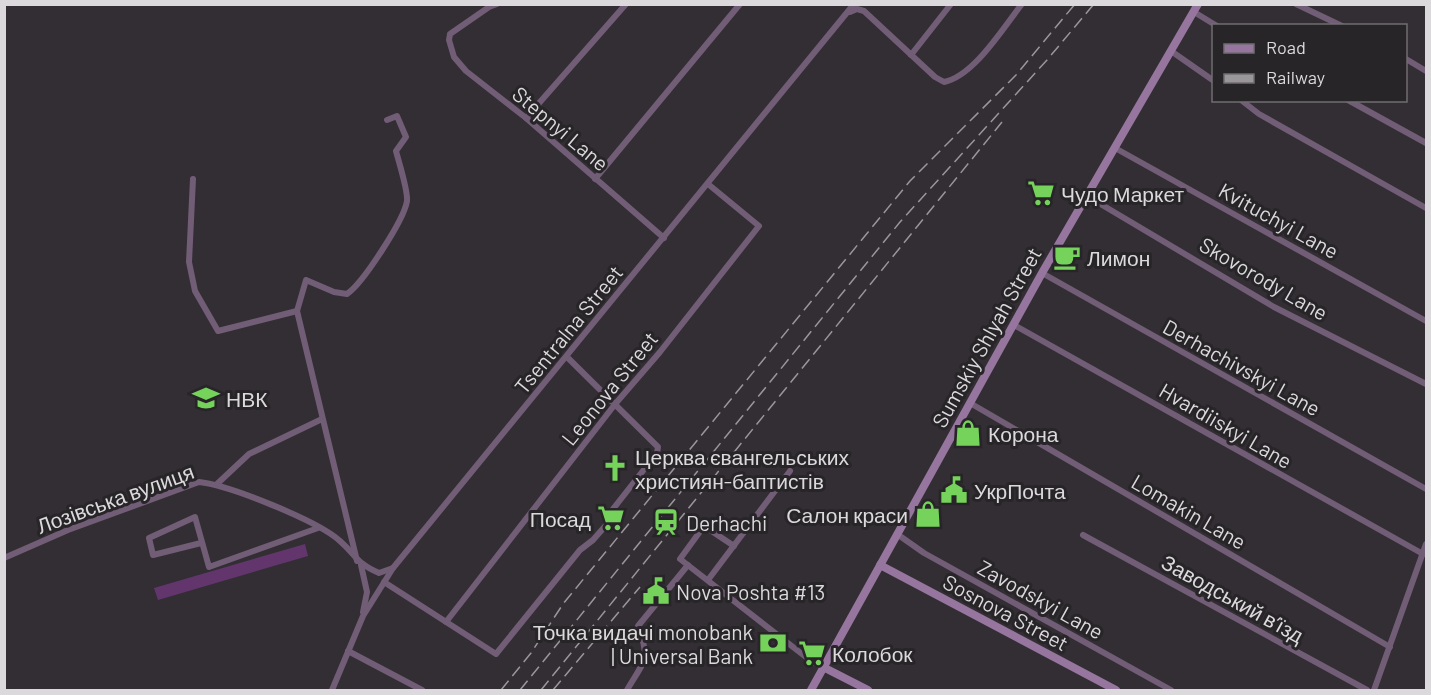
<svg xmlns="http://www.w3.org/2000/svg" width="1431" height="695" font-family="Barlow,sans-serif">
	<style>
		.green { fill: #62366d }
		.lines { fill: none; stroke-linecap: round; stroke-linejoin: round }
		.street { stroke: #715d76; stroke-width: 6 }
		.secondary { stroke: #96759e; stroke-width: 8 }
		.rail { stroke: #9a979b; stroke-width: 1.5; stroke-dasharray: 12 6; stroke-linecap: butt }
		.labels { text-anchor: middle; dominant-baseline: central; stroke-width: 6; stroke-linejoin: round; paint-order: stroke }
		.street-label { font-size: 21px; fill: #dcd9dd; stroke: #282529 }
		.poi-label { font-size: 21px; fill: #dcd9dd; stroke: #282529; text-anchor: start }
	</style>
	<rect width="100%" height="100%" fill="#322e33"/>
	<path class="green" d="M305 544 308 556 158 600 154 588Z"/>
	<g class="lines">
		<g class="street">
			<path d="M497 4 489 7 450 34 449 40 454 57 466 71 526 118 664 238"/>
			<path d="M1296 4 1342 26"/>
			<path d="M850 12 857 9 864 11 935 77 944 82C974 76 1003 28 1022 4"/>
			<path d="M1194 12 1217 26"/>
			<path d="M1171 51 1214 81"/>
			<path d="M911 55 951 4"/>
			<path d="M1406 59 1426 71"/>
			<path d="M1241 100 1259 114 1426 208"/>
			<path d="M1348 100 1426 143"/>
			<path d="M526 118 626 4"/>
			<path d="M1115 148 1426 321"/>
			<path d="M193 179 189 262 195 291 218 331 297 311"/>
			<path d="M595 179 740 4"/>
			<path d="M1087 196 1274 307 1426 384"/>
			<path d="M1042 273 1426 489"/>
			<path d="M1014 325 1423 554"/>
			<path d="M970 403 1390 647"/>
			<path d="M217 484 249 454 322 419"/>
			<path d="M897 534 924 553 1171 690"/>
			<path d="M1083 535 1367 690"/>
			<path d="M201 543 153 555 149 538 195 517 209 567 318 528"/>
			<path d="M734 546 704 526 680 559 811 661 823 667"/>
			<path d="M4 558 68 530 199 482C229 485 318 521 340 541 357 556 356 563 379 573L393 568"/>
			<path d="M357 561 297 311 306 280 334 292 347 294C363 283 404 220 407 201 408 190 399 163 396 151L406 137 397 116 387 120"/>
			<path d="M361 565 367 592 363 612"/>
			<path d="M708 580 790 471"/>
			<path d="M384 582 496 654 580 550 593 540 607 524 613 509 657 453 658 447 567 357"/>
			<path d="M446 622 616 403 660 352 759 226 708 184"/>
			<path d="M348 651 422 690"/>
			<path d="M332 690 363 616 393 568 854 4"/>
			<path d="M627 690C644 661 651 660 638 626L688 565"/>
			<path d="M1374 690 1426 544"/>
		</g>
		<g class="secondary">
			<path d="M880 565 1116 690"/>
			<path d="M823 667 868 690"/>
			<path d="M811 690 1042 273 1198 4"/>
		</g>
		<g class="rail">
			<path d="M501 690 531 653 563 604 910 181 1016 75 1075 4"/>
			<path d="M520 690 900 222 1047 60 1094 4"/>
			<path d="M541 690 1002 122"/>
			<path d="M553 690 640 587"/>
		</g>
	</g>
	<defs>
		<symbol id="supermarket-bare" viewBox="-9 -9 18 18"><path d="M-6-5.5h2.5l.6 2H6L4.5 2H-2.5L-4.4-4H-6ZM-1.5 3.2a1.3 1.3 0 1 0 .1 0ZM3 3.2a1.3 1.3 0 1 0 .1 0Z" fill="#75d25b" stroke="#282529" stroke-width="2.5" paint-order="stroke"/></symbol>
		<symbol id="cafe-bare" viewBox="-9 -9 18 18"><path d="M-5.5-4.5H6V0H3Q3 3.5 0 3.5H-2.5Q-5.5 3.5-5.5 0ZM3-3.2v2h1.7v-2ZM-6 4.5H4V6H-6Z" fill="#75d25b" stroke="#282529" stroke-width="2.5" paint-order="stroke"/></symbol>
		<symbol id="school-bare" viewBox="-9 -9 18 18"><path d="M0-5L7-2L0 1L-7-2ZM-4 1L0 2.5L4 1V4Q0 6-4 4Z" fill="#75d25b" stroke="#282529" stroke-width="2.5" paint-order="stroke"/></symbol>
		<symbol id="shop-bare" viewBox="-9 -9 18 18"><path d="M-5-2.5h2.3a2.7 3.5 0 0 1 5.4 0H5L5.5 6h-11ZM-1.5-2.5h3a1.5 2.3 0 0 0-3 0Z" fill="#75d25b" stroke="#282529" stroke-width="2.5" paint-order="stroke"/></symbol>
		<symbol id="church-bare" viewBox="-9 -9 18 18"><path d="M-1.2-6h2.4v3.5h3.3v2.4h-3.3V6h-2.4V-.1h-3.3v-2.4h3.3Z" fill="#75d25b" stroke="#282529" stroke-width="2.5" paint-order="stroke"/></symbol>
		<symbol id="civic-bare" viewBox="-9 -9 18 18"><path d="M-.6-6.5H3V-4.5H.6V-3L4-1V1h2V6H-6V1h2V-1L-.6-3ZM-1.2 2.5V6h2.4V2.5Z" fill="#75d25b" stroke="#282529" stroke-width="2.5" paint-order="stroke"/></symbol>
		<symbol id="station-bare" viewBox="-9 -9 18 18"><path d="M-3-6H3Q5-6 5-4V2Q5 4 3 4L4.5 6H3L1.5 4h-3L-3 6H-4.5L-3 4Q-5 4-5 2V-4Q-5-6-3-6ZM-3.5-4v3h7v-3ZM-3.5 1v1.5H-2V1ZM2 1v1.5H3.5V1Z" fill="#75d25b" stroke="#282529" stroke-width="2.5" paint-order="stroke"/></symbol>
		<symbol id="bank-bare" viewBox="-9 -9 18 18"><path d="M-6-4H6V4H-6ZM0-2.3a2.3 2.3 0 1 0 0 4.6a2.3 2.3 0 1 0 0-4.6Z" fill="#75d25b" stroke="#282529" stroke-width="2.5" paint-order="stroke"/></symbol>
	</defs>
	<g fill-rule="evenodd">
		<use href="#supermarket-bare" x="1022" y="174" width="38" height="38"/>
		<use href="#cafe-bare" x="1048" y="238" width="38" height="38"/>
		<use href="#school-bare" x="187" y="379" width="38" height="38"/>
		<use href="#shop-bare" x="949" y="414" width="38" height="38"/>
		<use href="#church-bare" x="596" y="449" width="38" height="38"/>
		<use href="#civic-bare" x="935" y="471" width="38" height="38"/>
		<use href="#shop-bare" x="909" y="495" width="38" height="38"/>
		<use href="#supermarket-bare" x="592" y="499" width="38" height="38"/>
		<use href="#station-bare" x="647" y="503" width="38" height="38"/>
		<use href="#civic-bare" x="637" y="572" width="38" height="38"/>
		<use href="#bank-bare" x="754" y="624" width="38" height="38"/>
		<use href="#supermarket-bare" x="793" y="634" width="38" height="38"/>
	</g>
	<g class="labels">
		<g class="street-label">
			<text transform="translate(561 128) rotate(40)">Stepnyi Lane</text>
			<text transform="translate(1279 220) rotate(29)">Kvituchyi Lane</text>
			<text transform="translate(1264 278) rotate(30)">Skovorody Lane</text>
			<text transform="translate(568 329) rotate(-51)">Tsentralna Street</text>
			<text transform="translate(986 337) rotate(-61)">Sumskiy Shlyah Street</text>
			<text transform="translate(1242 367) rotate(29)">Derhachivskyi Lane</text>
			<text transform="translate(609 388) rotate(-51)">Leonova Street</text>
			<text transform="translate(1226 425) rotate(30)">Hvardiiskyi Lane</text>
			<text transform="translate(115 498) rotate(-20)">Лозівська вулиця</text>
			<text transform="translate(1189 511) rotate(30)">Lomakin Lane</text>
			<text transform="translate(1233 598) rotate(29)">Заводський в’їзд</text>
			<text transform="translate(1041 599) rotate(29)">Zavodskyi Lane</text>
			<text transform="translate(1006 612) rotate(28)">Sosnova Street</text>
		</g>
		<g class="poi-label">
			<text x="1061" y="193">Чудо Маркет</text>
			<text x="1087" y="257">Лимон</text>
			<text x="226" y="398">НВК</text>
			<text x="988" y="433">Корона</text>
			<text x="635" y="456">Церква євангельських<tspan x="635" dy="24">християн-баптистів</tspan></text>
			<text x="974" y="490">УкрПочта</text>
			<text x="908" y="514" text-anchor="end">Салон краси</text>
			<text x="591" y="518" text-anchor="end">Посад</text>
			<text x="686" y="522">Derhachi</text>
			<text x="676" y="591">Nova Poshta #13</text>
			<text x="753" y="631" text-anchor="end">Точка видачі monobank<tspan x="753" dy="24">| Universal Bank</tspan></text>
			<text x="832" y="653">Колобок</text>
		</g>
	</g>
	<rect width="1431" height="695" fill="none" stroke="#dcd9dd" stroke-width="12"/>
	<rect x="1212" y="24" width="195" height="78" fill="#282529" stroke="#706d71" stroke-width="1.5"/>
	<rect x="1224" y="44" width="30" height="9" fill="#96759e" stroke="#706d71" stroke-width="1.5"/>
	<text x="1266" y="54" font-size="18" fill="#dcd9dd">Road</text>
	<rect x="1224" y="74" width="30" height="9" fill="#9a979b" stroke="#706d71" stroke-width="1.5"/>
	<text x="1266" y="84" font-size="18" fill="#dcd9dd">Railway</text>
</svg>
